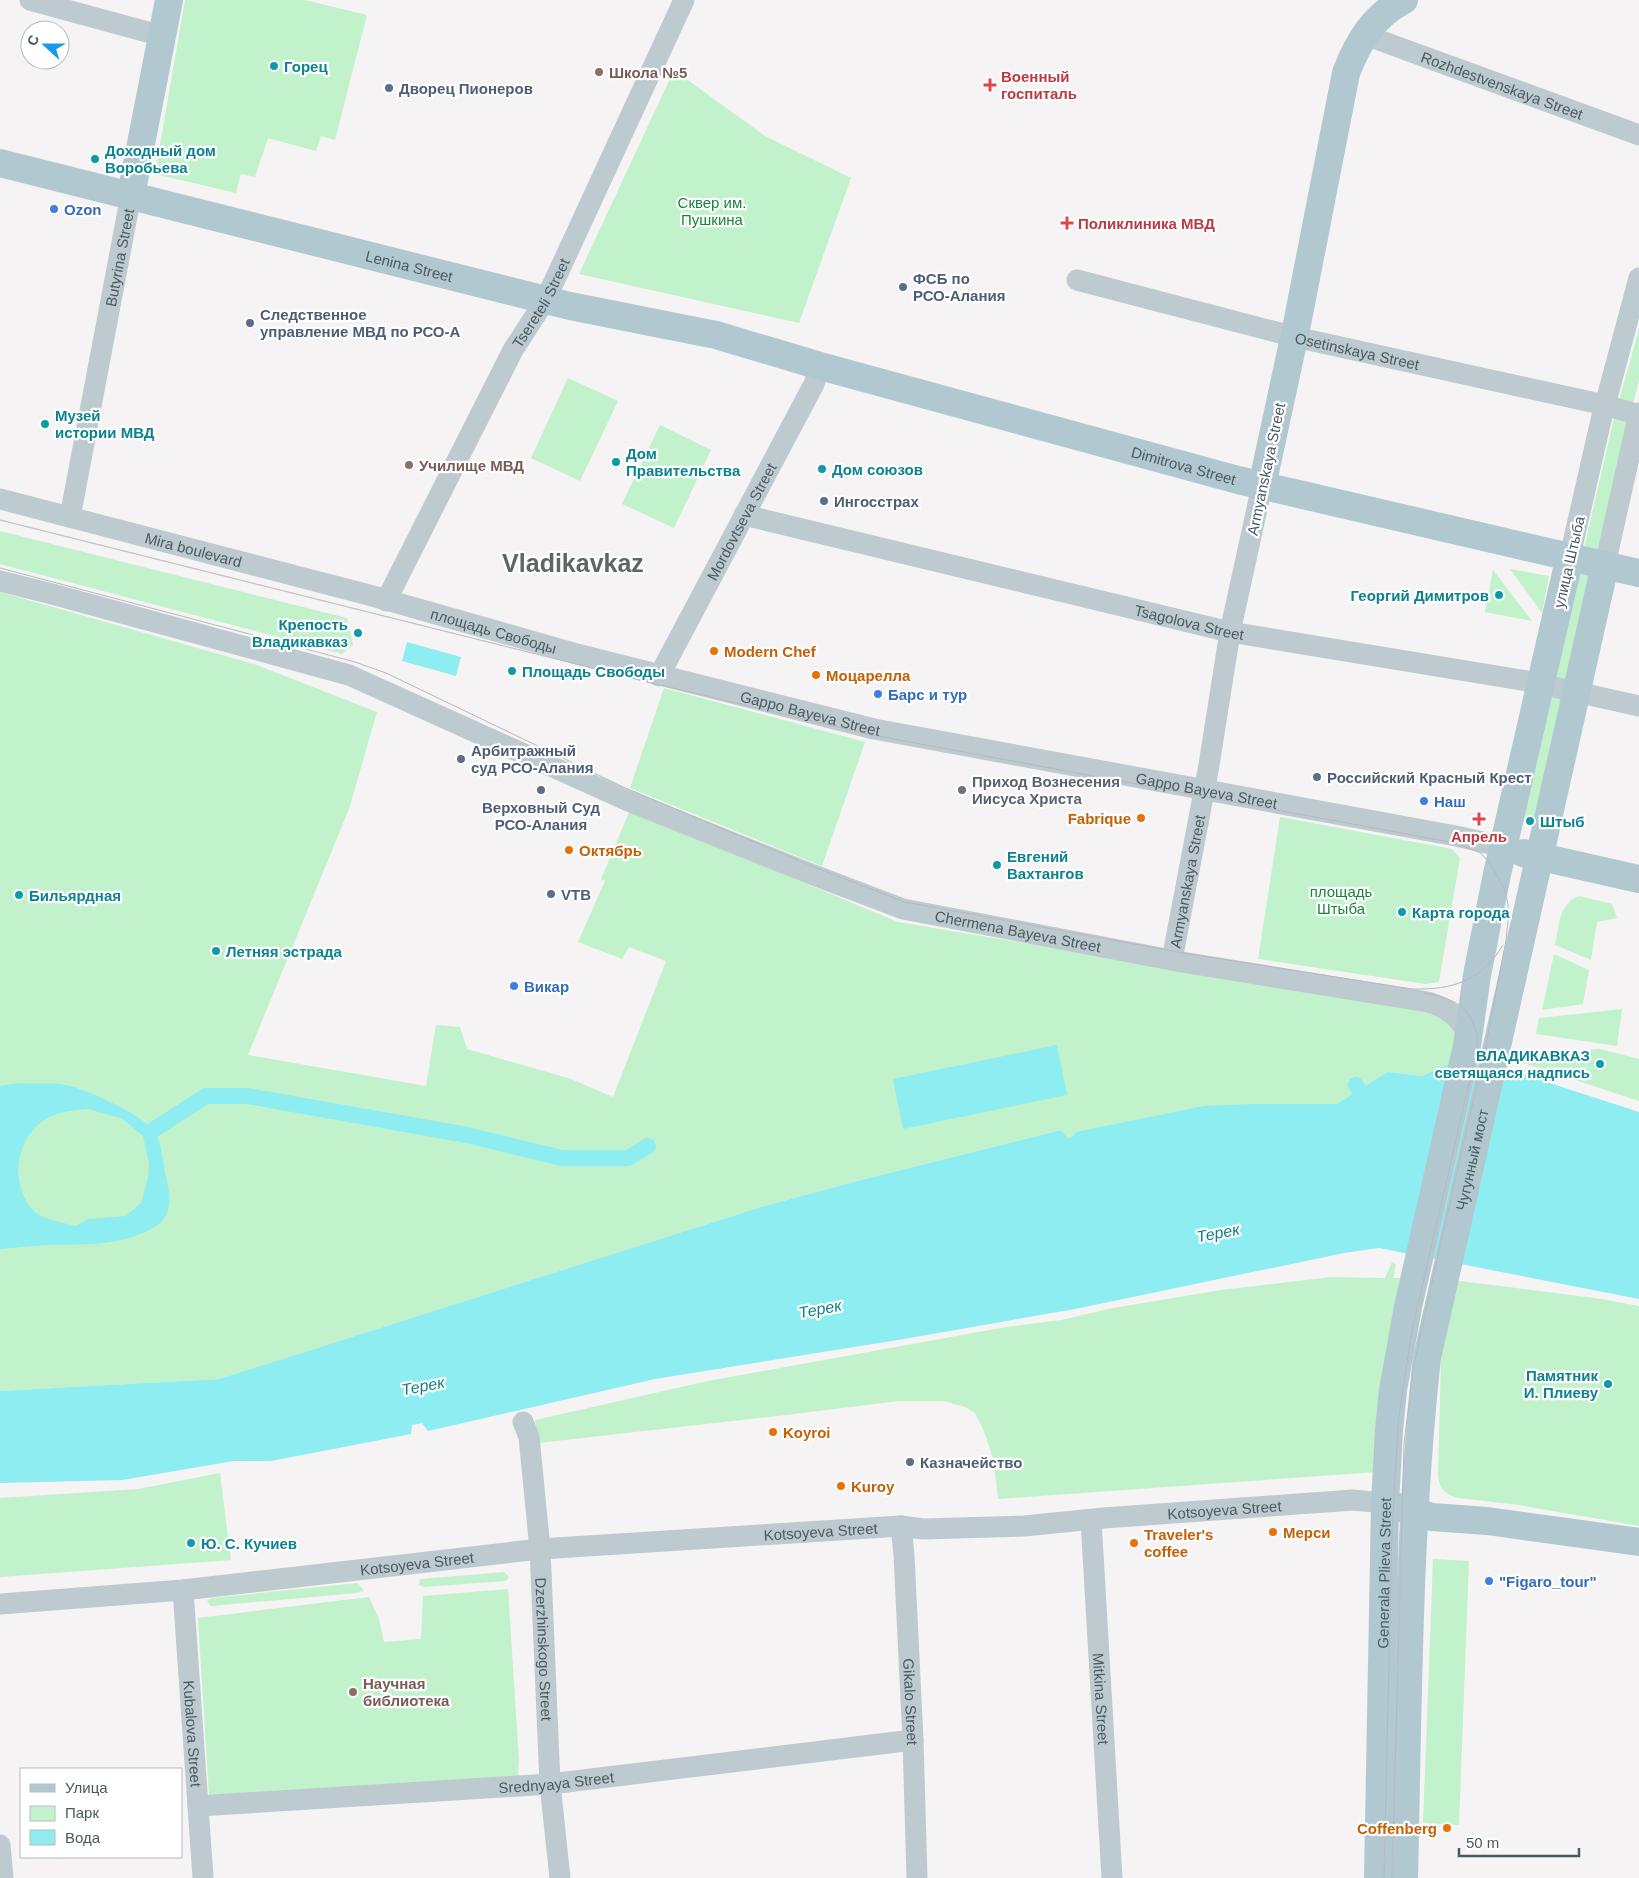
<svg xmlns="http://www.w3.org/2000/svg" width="1639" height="1878" font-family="Arial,sans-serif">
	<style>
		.green { fill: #c2f2cb }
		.water { fill: #8eedf0; fill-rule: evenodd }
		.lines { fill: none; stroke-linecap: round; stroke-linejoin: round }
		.canal { stroke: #8eedf0; stroke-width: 16 }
		.minor { stroke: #bdcacf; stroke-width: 21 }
		.major { stroke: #b2c8d1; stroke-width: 28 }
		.tram { stroke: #b5b9bd; stroke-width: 1 }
		.culture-dot { fill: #0f9aa8; stroke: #fff; stroke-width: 2 }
		.education-dot { fill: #8d6e63; stroke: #fff; stroke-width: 2 }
		.health-dot { fill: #e0444e; stroke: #fff; stroke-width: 2 }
		.service-dot { fill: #5c6f8a; stroke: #fff; stroke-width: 2 }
		.shop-dot { fill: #3f7fe0; stroke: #fff; stroke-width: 2 }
		.food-dot { fill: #e8710a; stroke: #fff; stroke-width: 2 }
		.worship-dot { fill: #6b7280; stroke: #fff; stroke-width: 2 }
		.labels { text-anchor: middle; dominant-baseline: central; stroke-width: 4.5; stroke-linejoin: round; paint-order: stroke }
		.culture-label { font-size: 15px; font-weight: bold; fill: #0d838f; stroke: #fff; text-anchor: start }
		.education-label { font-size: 15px; font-weight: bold; fill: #785e54; stroke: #fff; text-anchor: start }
		.health-label { font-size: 15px; font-weight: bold; fill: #be3a42; stroke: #fff; text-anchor: start }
		.street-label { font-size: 15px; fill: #495a61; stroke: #fff }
		.service-label { font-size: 15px; font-weight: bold; fill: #4e5e75; stroke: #fff; text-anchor: start }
		.park-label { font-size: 15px; fill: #158739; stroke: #fff }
		.shop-label { font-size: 15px; font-weight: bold; fill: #366cbe; stroke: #fff; text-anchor: start }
		.food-label { font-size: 15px; font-weight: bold; fill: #c56008; stroke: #fff; text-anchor: start }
		.worship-label { font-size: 15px; font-weight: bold; fill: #5b616d; stroke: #fff; text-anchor: start }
		.water-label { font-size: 16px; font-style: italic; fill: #0b8184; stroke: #fff }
		.town-label { font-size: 25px; font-weight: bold; fill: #5f6568; stroke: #fff }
	</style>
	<rect width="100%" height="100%" fill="#f5f3f3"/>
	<g class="green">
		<path d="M185 0H305L367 15 335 140 321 136 316 151 268 138 255 177 241 174 236 193 155 174Z"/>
		<path d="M674 70 765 136 851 178 799 323 579 274Z"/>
		<path d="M1639 329V380L1632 408 1618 404Z"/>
		<path d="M568 378 618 401 580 481 531 458Z"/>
		<path d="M1615 414 1628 417 1598 551 1584 548Z"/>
		<path d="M660 425 711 450 674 528 622 504Z"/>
		<path d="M0 531 347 618 353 645 342 654 0 564Z"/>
		<path d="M1581 563 1597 566 1571 680 1554 677Z"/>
		<path d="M1510 569 1549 576 1542 613Z"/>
		<path d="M1493 570 1532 621 1485 612Z"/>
		<path d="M0 592 254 664 377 712 349 809 248 1055 426 1086 436 1025 460 1027 467 1049 571 1079 613 1097 666 961 629 947 622 959 578 942 605 881 601 879 630 810 898 922 1418 1009 1441 1015 1460 1031 1453 1062 1422 1076 1387 1072 1337 1104H1249L1074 1134 1071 1138H1068L1061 1130 857 1181 761 1207 219 1379 0 1391Z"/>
		<path d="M664 688 865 742 822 866 630 788Z"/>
		<path d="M1553 692 1566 695 1535 825 1521 820Z"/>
		<path d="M1280 817 1452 849 1460 858 1439 982 1425 984 1258 959Z"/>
		<path d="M1579 896 1612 904 1617 918 1597 922 1591 960 1555 945C1560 925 1558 904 1579 896Z"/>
		<path d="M1554 954 1589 970 1583 1004 1542 1010Z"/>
		<path d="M1622 1009 1617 1046 1536 1034 1539 1018Z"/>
		<path d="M1600 1049 1639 1059V1101L1508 1058 1509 1055Z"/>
		<path d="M1392 1262 1396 1265 1393 1278H1408L1377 1472 998 1499 994 1462 984 1431 975 1413 965 1407 944 1401H899L794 1414 538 1443 535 1420 708 1381 1006 1327 1061 1320 1113 1308 1221 1290 1331 1277 1385 1278Z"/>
		<path d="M1452 1280 1602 1299 1639 1306V1526L1518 1505 1459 1498C1446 1495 1440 1490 1438 1476L1441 1360Z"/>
		<path d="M220 1473 231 1560 0 1577V1498L138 1489Z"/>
		<path d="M1433 1559 1469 1561 1459 1825 1423 1823Z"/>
		<path d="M504 1572 509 1577 506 1581 424 1587 419 1585 420 1579Z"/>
		<path d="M358 1583 364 1591 357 1593 211 1606 207 1601 211 1598Z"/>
		<path d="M508 1589 519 1760 518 1777 209 1795 198 1618 369 1597 379 1619 384 1642 421 1639 423 1596Z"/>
	</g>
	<g class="water">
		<path d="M407 642 461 657 456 676 402 661Z"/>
		<path d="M1057 1045 1067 1095 903 1129 893 1079Z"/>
		<path d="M1453 1062 1506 1069 1639 1112V1299L1379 1248 1344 1253 1075 1309 904 1339 655 1379 428 1431 422 1423 412 1425 411 1434 271 1461H234L122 1480 0 1483V1391L219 1379 761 1207 857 1181 1061 1130 1068 1138H1071L1076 1132 1204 1106 1249 1104H1337L1387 1072 1422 1076Z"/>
		<path d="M18 1083C32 1084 46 1083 60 1084 81 1086 142 1114 154 1131 163 1144 163 1166 167 1182 171 1198 172 1216 156 1226 124 1247 82 1244 46 1245 30 1246 15 1248 0 1249V1086ZM88 1109 123 1119 143 1136 149 1163 148 1178 141 1203 126 1216 88 1219 76 1226C64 1223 41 1219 33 1210 7 1182 17 1129 54 1115 64 1111 77 1110 88 1109Z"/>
	</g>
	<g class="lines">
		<g class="canal">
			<path d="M1356 1085 1370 1109"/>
			<path d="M153 1130 206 1096H247L467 1135 562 1158H628L648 1146"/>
		</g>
		<g class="minor">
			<path d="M30 0 162 36"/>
			<path id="s1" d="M1365 35 1639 135"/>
			<path id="s2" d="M1077 280 1295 337 1605 405 1639 415"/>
			<path id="s3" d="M0 499 369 595 577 654 874 729 1456 836 1504 847"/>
			<path id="s4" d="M744 515 1230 632 1527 681 1639 706"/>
			<path id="s5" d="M70 517 131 195"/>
			<path d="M1570 556 1601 420 1639 278"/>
			<path d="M1605 565 1639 413"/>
			<path id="s6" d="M0 581 52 594 349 675 626 800 811 874 903 909 1182 962 1428 1002C1448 1008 1459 1017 1469 1036"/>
			<path id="s7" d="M386 601 513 350 546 299 684 0"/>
			<path id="s8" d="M659 676 814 384 820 366"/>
			<path id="s9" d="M1172 960 1209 765 1230 632 1262 486"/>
			<path id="s10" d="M523 1422 529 1437 540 1549 550 1784 560 1878"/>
			<path id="s11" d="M1091 1520 1112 1878"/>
			<path id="s12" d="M901 1526 904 1555 913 1740 917 1878"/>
			<path id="s13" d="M183 1590 203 1878"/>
			<path id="s14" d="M0 1604 183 1590 540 1549 901 1526 923 1529 1024 1526 1104 1518 1353 1500 1385 1503"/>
			<path id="s15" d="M198 1806 550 1784 913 1740"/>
			<path d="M0 1845 3 1878"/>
		</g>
		<g class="major">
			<path id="s16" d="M0 163 570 306 716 335 820 366 1238 480 1639 573"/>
			<path d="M131 195 169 0"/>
			<path d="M1262 486 1297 324 1346 73C1358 42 1373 16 1404 0"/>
			<path d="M1523 853 1639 879"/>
			<path d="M1398 1507 1432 1517 1487 1521 1639 1542"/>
			<path id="s17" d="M1378 1878 1385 1503 1389 1430 1393 1390 1408 1307 1467 1046 1477 975 1497 874 1570 556"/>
			<path id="s18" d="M1404 1878C1408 1705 1408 1531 1427 1358L1605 565"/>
		</g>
		<g class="tram">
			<path d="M0 520 656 684 872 735 1455 843 1481 853 1491 865 1504 888 1508 904V921L1506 940 1486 1045 1434 1273 1413 1370 1404 1444 1392 1878"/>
			<path d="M0 568 355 662 386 673 621 786 814 867 905 902 1183 953 1412 989C1453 990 1481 981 1503 945"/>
			<path d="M1384 1878 1392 1533 1398 1423 1412 1330 1478 1045C1477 1030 1470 1009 1454 1002 1445 997 1434 995 1424 993"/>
		</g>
	</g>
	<g class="culture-dot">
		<circle cx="274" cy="66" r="5"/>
		<circle cx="95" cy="159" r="5"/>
		<circle cx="45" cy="424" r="5"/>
		<circle cx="616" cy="462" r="5"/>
		<circle cx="822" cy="469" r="5"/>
		<circle cx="1499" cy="595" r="5"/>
		<circle cx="358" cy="633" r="5"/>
		<circle cx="512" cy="671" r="5"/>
		<circle cx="1530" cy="821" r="5"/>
		<circle cx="997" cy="865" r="5"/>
		<circle cx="19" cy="895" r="5"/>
		<circle cx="1402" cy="912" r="5"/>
		<circle cx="216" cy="951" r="5"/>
		<circle cx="1600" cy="1064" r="5"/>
		<circle cx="1608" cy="1384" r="5"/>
		<circle cx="191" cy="1543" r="5"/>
	</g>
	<g class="education-dot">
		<circle cx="599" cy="72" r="5"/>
		<circle cx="409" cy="465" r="5"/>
		<circle cx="353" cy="1692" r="5"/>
	</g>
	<g class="health-dot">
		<path d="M987.5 77.5h5v5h5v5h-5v5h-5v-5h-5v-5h5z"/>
		<path d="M1064.5 215.5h5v5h5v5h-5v5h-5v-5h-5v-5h5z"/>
		<path d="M1476.5 811.5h5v5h5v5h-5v5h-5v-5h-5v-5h5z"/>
	</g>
	<g class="service-dot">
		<circle cx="389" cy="88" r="5"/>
		<circle cx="903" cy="287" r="5"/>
		<circle cx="250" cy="323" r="5"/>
		<circle cx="824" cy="501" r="5"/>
		<circle cx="461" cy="759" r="5"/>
		<circle cx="1317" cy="777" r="5"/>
		<circle cx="541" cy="790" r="5"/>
		<circle cx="551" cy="894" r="5"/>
		<circle cx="910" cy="1462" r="5"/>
	</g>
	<g class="shop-dot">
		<circle cx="54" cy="209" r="5"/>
		<circle cx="878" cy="694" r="5"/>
		<circle cx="1424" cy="801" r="5"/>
		<circle cx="514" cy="986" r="5"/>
		<circle cx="1489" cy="1581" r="5"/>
	</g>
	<g class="food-dot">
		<circle cx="714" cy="651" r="5"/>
		<circle cx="816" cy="675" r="5"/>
		<circle cx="1141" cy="818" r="5"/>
		<circle cx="569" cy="850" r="5"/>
		<circle cx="773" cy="1432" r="5"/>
		<circle cx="841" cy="1486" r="5"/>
		<circle cx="1273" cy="1532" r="5"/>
		<circle cx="1134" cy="1543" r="5"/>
		<circle cx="1447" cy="1828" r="5"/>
	</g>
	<circle class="worship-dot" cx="962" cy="790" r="5"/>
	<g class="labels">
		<g class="culture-label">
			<text x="284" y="66">Горец</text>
			<text x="105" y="150">Доходный дом<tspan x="105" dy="17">Воробьева</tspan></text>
			<text x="55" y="415">Музей<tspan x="55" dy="17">истории МВД</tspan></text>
			<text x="626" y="453">Дом<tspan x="626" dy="17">Правительства</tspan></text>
			<text x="832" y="469">Дом союзов</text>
			<text x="1489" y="595" text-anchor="end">Георгий Димитров</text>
			<text x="348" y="624" text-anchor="end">Крепость<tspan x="348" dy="17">Владикавказ</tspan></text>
			<text x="522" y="671">Площадь Свободы</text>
			<text x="1540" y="821">Штыб</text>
			<text x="1007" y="856">Евгений<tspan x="1007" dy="17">Вахтангов</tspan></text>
			<text x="29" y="895">Бильярдная</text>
			<text x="1412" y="912">Карта города</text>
			<text x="226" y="951">Летняя эстрада</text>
			<text x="1590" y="1055" text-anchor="end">ВЛАДИКАВКАЗ<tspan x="1590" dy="17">светящаяся надпись</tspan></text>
			<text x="1598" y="1375" text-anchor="end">Памятник<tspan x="1598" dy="17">И. Плиеву</tspan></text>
			<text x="201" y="1543">Ю. С. Кучиев</text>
		</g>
		<g class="education-label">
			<text x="609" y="72">Школа №5</text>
			<text x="419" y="465">Училище МВД</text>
			<text x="363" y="1683">Научная<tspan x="363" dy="17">библиотека</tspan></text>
		</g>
		<g class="health-label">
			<text x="1001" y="76">Военный<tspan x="1001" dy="17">госпиталь</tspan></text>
			<text x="1078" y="223">Поликлиника МВД</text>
			<text x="1479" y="836" text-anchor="middle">Апрель</text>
		</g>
		<g class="street-label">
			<text stroke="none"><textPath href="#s1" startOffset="146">Rozhdestvenskaya Street</textPath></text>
			<text stroke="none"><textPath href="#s5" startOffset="264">Butyrina Street</textPath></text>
			<text stroke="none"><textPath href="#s16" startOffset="422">Lenina Street</textPath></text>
			<text stroke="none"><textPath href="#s7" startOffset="336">Tsereteli Street</textPath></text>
			<text stroke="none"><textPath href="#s2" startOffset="289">Osetinskaya Street</textPath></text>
			<text stroke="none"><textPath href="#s16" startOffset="1222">Dimitrova Street</textPath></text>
			<text transform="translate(1266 469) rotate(-78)">Armyanskaya Street</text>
			<text stroke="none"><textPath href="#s8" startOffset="175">Mordovtseva Street</textPath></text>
			<text stroke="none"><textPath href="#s3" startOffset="200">Mira boulevard</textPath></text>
			<text transform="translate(1569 562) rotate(-77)">улица Штыба</text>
			<text stroke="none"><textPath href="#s4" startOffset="458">Tsagolova Street</textPath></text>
			<text stroke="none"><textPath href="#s3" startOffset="511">площадь Свободы</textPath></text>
			<text stroke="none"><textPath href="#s3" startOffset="838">Gappo Bayeva Street</textPath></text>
			<text stroke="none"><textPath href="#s3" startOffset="1242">Gappo Bayeva Street</textPath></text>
			<text stroke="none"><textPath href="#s9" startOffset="80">Armyanskaya Street</textPath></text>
			<text stroke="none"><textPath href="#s6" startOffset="1080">Chermena Bayeva Street</textPath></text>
			<text stroke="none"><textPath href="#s18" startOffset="724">Чугунный мост</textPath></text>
			<text stroke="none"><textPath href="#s14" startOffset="1229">Kotsoyeva Street</textPath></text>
			<text stroke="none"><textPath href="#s14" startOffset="824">Kotsoyeva Street</textPath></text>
			<text stroke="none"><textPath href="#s14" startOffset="419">Kotsoyeva Street</textPath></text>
			<text stroke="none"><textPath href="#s17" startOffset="305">Generala Plieva Street</textPath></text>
			<text stroke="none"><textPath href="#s10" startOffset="229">Dzerzhinskogo Street</textPath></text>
			<text stroke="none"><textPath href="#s11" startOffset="179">Mitkina Street</textPath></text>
			<text stroke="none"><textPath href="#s12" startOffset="176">Gikalo Street</textPath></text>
			<text stroke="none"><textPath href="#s13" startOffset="144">Kubalova Street</textPath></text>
			<text stroke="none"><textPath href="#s15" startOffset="359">Srednyaya Street</textPath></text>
		</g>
		<g class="service-label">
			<text x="399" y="88">Дворец Пионеров</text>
			<text x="913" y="278">ФСБ по<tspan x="913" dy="17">РСО-Алания</tspan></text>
			<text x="260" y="314">Следственное<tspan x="260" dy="17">управление МВД по РСО-А</tspan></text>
			<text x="834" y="501">Ингосстрах</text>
			<text x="471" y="750">Арбитражный<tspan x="471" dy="17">суд РСО-Алания</tspan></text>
			<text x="1327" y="777">Российский Красный Крест</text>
			<text x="541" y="807" text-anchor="middle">Верховный Суд<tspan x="541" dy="17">РСО-Алания</tspan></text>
			<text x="561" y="894">VTB</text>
			<text x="920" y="1462">Казначейство</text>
		</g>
		<g class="park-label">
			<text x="712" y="202">Сквер им.<tspan x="712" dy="17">Пушкина</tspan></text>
			<text x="1341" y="891">площадь<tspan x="1341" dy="17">Штыба</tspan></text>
		</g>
		<g class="shop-label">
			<text x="64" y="209">Ozon</text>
			<text x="888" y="694">Барс и тур</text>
			<text x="1434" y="801">Наш</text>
			<text x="524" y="986">Викар</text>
			<text x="1499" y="1581">"Figaro_tour"</text>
		</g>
		<g class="food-label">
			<text x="724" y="651">Modern Chef</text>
			<text x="826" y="675">Моцарелла</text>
			<text x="1131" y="818" text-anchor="end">Fabrique</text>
			<text x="579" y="850">Октябрь</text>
			<text x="783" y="1432">Koyroi</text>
			<text x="851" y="1486">Kuroy</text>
			<text x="1283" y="1532">Мерси</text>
			<text x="1144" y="1534">Traveler's<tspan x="1144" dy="17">coffee</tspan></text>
			<text x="1437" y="1828" text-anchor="end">Coffenberg</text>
		</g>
		<g class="worship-label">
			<text x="972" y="781">Приход Вознесения<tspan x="972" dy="17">Иисуса Христа</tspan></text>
		</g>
		<g class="water-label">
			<text transform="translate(1218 1233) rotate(-11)">Терек</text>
			<text transform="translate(820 1309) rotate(-11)">Терек</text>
			<text transform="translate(423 1386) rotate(-11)">Терек</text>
		</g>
		<g class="town-label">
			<text x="573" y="563">Vladikavkaz</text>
		</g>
	</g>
	<rect x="20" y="1768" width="162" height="90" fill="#ffffff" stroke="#b6bdc0"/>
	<rect x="30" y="1784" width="25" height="8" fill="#b2c8d1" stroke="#b6bdc0"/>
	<text x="65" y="1793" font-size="15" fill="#495a61">Улица</text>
	<rect x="30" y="1806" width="25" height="15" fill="#c2f2cb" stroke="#b6bdc0"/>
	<text x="65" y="1818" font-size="15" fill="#495a61">Парк</text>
	<rect x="30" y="1830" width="25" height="15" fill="#8eedf0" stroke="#b6bdc0"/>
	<text x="65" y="1843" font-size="15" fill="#495a61">Вода</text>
	<g transform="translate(45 45) rotate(291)"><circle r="24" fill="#ffffff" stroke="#b6bdc0"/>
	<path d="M0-4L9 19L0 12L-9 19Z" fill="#169beb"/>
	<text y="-8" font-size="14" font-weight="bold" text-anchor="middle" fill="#495a61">С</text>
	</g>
	<path d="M1459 1848v8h120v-8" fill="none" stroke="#495a61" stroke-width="2.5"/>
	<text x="1466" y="1848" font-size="15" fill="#495a61" stroke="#ffffff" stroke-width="4" paint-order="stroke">50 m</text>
</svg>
